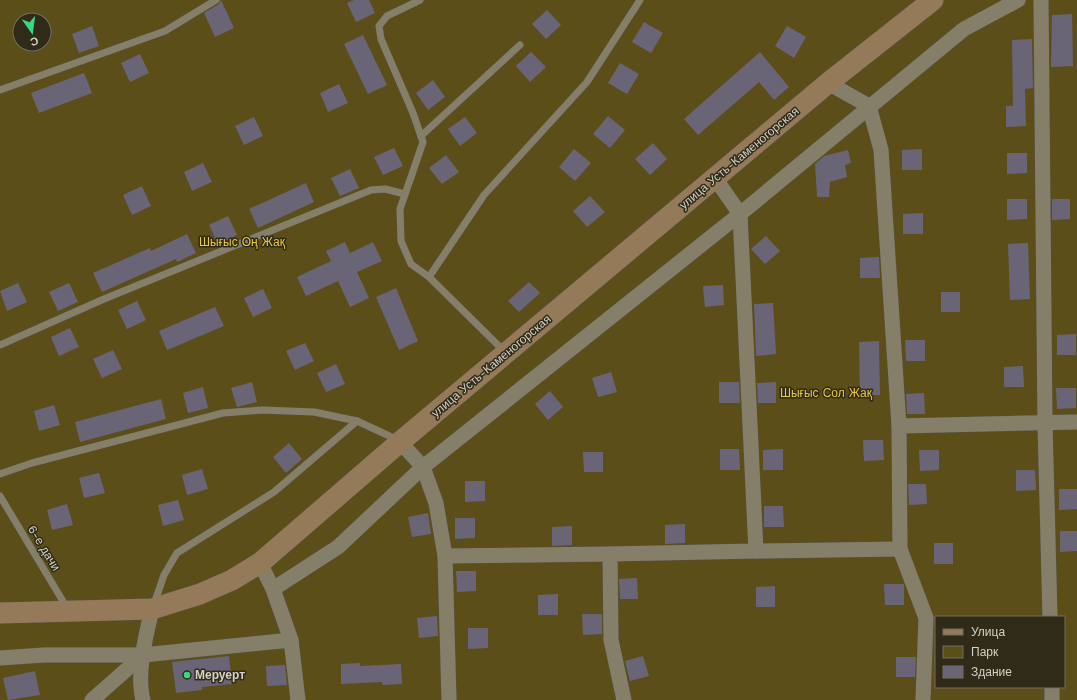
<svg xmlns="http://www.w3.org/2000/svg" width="1077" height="700" font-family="'Work Sans',sans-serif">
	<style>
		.green { fill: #5c4e19; fill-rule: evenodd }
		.building { fill: #6a6477 }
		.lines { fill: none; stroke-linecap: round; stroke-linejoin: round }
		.lane-casing { stroke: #575242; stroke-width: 8 }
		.street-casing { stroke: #575242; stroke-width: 16 }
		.secondary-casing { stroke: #575242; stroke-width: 22 }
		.lane { stroke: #857f6a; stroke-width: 7 }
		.street { stroke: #857f6a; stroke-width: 15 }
		.secondary { stroke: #957a59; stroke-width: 21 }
		.poi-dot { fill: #37d880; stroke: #302b18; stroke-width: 1.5 }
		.labels { text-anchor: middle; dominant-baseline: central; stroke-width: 3; stroke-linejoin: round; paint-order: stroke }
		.street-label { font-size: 12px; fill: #d4d1c6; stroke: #302b18 }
		.park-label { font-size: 12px; fill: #ebc93c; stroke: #302b18 }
		.poi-label { font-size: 12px; font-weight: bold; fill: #d4d1c6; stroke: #302b18; text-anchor: start }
	</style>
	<rect width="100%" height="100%" fill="#3a3522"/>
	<path class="green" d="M0 0H1077V700H0ZM20 20H44V44H20ZM936 617H1064V687H936Z"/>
	<g class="building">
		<path d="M221 0 234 28 215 37 204 13 219 4Z"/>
		<path d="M354 0H369L375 13 356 22 347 3Z"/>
		<path d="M547 10 561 25 546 39 532 24Z"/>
		<path d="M1072 14 1073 66 1051 67 1052 15Z"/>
		<path d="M644 22 663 33 651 53 632 42Z"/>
		<path d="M92 26 99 46 79 53 72 34Z"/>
		<path d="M787 26 806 37 794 58 775 46Z"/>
		<path d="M363 35 387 85 368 94 344 44Z"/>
		<path d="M1032 39 1033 88 1025 89 1026 126 1006 127V106H1013L1012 40Z"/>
		<path d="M531 52 546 67 530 82 516 66Z"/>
		<path d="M760 52 789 87 774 100 759 82 757 84 698 135 684 119Z"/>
		<path d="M140 54 149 73 130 82 121 63Z"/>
		<path d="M620 63 639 74 627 94 608 83Z"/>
		<path d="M84 73 92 93 39 113 31 93Z"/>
		<path d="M433 80 445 97 428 110 416 93Z"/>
		<path d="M339 84 348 103 328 112 320 93Z"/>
		<path d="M608 116 625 130 610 148 593 134Z"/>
		<path d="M254 117 263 136 244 145 235 126Z"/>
		<path d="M465 117 477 133 460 146 448 129Z"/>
		<path d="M653 143 667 159 650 175 635 159Z"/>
		<path d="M394 148 403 166 383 175 374 157Z"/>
		<path d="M574 149 591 163 575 181 559 167Z"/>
		<path d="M922 149V170H902V150Z"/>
		<path d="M848 150 851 163 845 165 847 177 830 182 829 197H817L815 164 824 156Z"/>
		<path d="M1007 153H1027V173L1007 174Z"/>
		<path d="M446 155 459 172 442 184 429 168Z"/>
		<path d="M203 163 212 182 192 191 184 172Z"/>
		<path d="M350 169 359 188 340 196 331 178Z"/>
		<path d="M306 183 314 202 258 228 249 209Z"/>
		<path d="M142 186 151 206 132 215 123 195Z"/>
		<path d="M590 196 605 212 587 227 573 211Z"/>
		<path d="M1007 199H1027V219L1007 220Z"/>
		<path d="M1052 199H1070V219L1052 220Z"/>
		<path d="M923 213V234H903V214Z"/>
		<path d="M228 216 237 235 218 244 209 225Z"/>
		<path d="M187 234 196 253 177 262 176 259 102 292 93 273 150 248 151 251Z"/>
		<path d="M766 236 780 251 765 264 751 249Z"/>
		<path d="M345 242 350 253 373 242 382 261 357 272 369 298 350 307 338 281 306 296 297 277 331 261 326 251Z"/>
		<path d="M1028 243 1030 299 1010 300 1008 244Z"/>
		<path d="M879 257 880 278H860V258Z"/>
		<path d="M529 282 540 293 519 312 508 301Z"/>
		<path d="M18 283 27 302 7 311 0 291Z"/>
		<path d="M69 283 78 302 58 311 49 292Z"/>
		<path d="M723 285 724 305 705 307 703 286Z"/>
		<path d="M396 288 418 341 399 350 376 297Z"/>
		<path d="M263 289 272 308 253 317 244 298Z"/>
		<rect x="941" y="292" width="19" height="20"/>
		<path d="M137 301 146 320 127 329 118 310Z"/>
		<path d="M773 303 776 354 756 356 754 304Z"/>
		<path d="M215 307 224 326 167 350 159 331Z"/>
		<path d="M70 328 79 347 59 356 51 337Z"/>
		<path d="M1076 334V355H1057V335Z"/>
		<path d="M905 340H925V361H906Z"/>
		<path d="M879 341 880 395H860L859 342Z"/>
		<path d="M305 343 314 361 295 370 286 351Z"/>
		<path d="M113 350 122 369 102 378 93 359Z"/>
		<path d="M336 364 345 384 326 392 317 373Z"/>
		<path d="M1023 366 1024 387H1004V367Z"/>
		<path d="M611 372 617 392 598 397 592 378Z"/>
		<path d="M252 382 257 402 237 407 231 388Z"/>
		<path d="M719 382H739L740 403H719Z"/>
		<path d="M776 382V403H758L757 383Z"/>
		<path d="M203 387 208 408 188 413 183 393Z"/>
		<path d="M1056 388H1076V408L1057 409Z"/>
		<path d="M550 391 563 407 548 420 535 404Z"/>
		<path d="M924 393 925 414H907L906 394Z"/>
		<path d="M161 399 166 419 80 442 75 422Z"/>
		<path d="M54 405 60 425 39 431 34 411Z"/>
		<path d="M863 440H883L884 460 864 461Z"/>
		<path d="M289 443 302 459 286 473 273 457Z"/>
		<path d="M720 449H739L740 470H720Z"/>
		<path d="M783 449V470H763V450Z"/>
		<path d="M919 450H939V470L920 471Z"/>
		<path d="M583 452H603V472H584Z"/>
		<path d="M202 469 208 489 187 495 182 475Z"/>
		<path d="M1016 470H1035L1036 490 1016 491Z"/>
		<path d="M99 473 105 493 84 498 79 478Z"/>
		<path d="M465 481H485V501L465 502Z"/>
		<path d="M908 484H926L927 504 909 505Z"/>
		<path d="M1059 489H1077V509L1059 510Z"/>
		<path d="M178 500 184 520 163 526 158 505Z"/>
		<path d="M67 504 73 525 52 530 47 510Z"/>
		<path d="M764 506H783L784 527H764Z"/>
		<path d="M428 513 431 534 412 537 408 517Z"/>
		<path d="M455 518H475V538L455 539Z"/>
		<path d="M685 524V543L665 544V525Z"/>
		<path d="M572 526V545L552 546V527Z"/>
		<path d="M1060 531H1077V551L1060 552Z"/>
		<rect x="934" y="543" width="19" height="21"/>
		<path d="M456 571H476V591L457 592Z"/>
		<path d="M637 578 638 599H620L619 579Z"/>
		<path d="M884 584H904V605H885Z"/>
		<path d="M775 586V607H756V587Z"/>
		<path d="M558 594V615H538V595Z"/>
		<path d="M582 614H602V634L583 635Z"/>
		<path d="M437 616 438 636 419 638 417 618Z"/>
		<path d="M468 628H488V648L468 649Z"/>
		<path d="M229 656 232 684 202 687V690L176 693 172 662Z"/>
		<path d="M643 656 649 676 630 681 625 661Z"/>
		<path d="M896 657H916L915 677H896Z"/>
		<path d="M360 663V666L401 664 402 684 383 685 382 682 341 684V664Z"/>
		<path d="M285 665 287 685 267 686 266 666Z"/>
		<path d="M35 671 40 695 8 700 3 678Z"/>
	</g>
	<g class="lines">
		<defs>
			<g id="lane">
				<path d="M420 0 387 16 379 26 381 39 413 113 423 142 400 209 401 241 411 264 429 277"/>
				<path d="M0 90 165 31 216 0"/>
				<path d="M421 136 520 45"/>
				<path d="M0 345 104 299 371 190 385 189 405 194"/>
				<path d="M505 352 429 277 484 195 587 82 640 0"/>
				<path d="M0 474 32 463 223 413 262 410 314 412 357 421 398 440"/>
				<path d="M0 496 67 608"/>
				<path d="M154 604 164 575 177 553 274 492 357 421"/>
			</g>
			<g id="street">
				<path d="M1041 0 1045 424 1050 617"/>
				<path d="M828 83 869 106 881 150 899 426 900 549 926 618 923 700"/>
				<path d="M899 426 1077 422"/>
				<path d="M400 442 423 467 436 503 445 556 449 700"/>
				<path d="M756 551 900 549"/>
				<path d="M445 556 610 554"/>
				<path d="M260 563 273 589"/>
				<path d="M0 658 44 655H143L291 640"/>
				<path d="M1052 687V700"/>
				<path d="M92 700 143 655"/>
				<path d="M143 700C136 674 146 635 152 609"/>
				<path d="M298 700 291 640 273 589 338 547 423 467 740 214 964 29 1018 0"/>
				<path d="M624 700 611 640 610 554 756 551 740 214 715 178"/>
			</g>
			<path id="secondary" d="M0 613 152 609 200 594 232 580 260 563 400 442 828 83 933 0"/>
		</defs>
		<use href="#lane" class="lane-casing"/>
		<use href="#street" class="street-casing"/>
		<use href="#secondary" class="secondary-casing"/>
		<use href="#lane" class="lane"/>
		<use href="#street" class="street"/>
		<use href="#secondary" class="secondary"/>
	</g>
	<circle class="poi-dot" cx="187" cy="675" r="4"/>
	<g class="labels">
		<g class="street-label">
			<text transform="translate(739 158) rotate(-40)">улица Усть-Каменогорская</text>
			<text transform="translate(491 366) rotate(-40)">улица Усть-Каменогорская</text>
			<text transform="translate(44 548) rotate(59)">6-е дачи</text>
		</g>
		<g class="park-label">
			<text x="242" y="242">Шығыс Оң Жақ</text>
			<text x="826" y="393">Шығыс Сол Жақ</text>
		</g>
		<g class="poi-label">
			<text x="195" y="675">Меруерт</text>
		</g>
	</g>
	<rect x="935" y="616" width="130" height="72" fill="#302b18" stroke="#726d5e"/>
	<rect x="943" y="629" width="20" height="6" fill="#957a59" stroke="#726d5e"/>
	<text x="971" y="636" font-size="12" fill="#d4d1c6">Улица</text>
	<rect x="943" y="646" width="20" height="12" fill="#5c4e19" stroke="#726d5e"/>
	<text x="971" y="656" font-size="12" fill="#d4d1c6">Парк</text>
	<rect x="943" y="666" width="20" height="12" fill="#6a6477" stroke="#726d5e"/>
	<text x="971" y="676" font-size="12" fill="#d4d1c6">Здание</text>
	<g transform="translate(32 32) rotate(166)"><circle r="19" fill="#302b18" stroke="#726d5e"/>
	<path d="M0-3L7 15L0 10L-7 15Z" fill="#37d880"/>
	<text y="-6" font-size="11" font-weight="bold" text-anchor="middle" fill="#d4d1c6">С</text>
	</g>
</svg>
